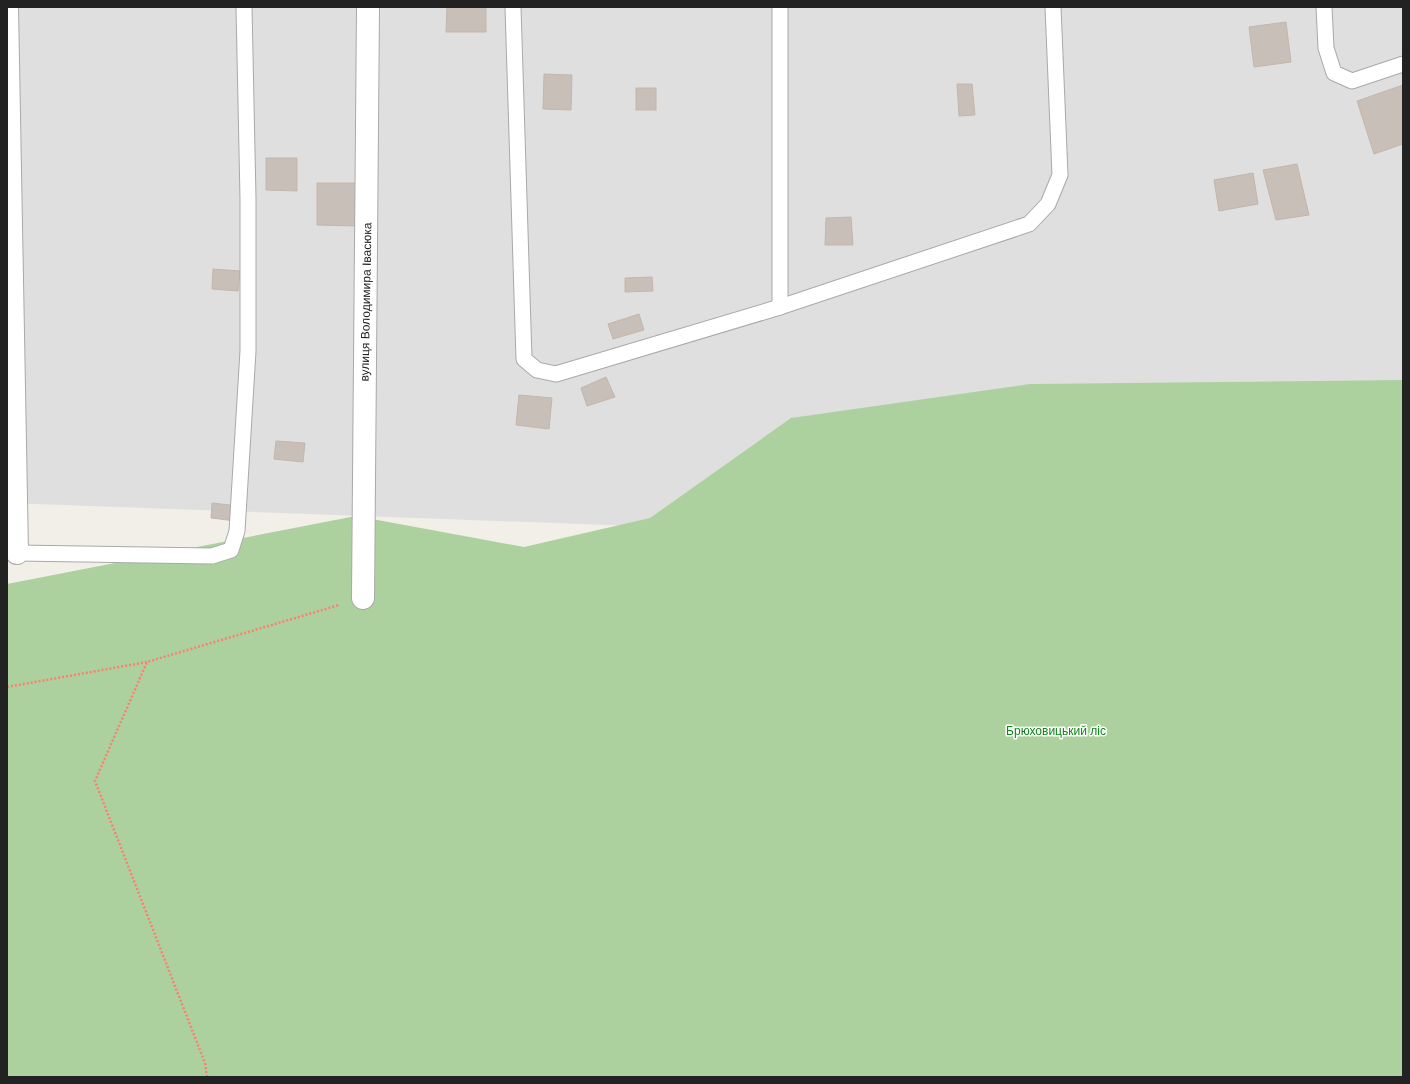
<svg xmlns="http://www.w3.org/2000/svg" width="1410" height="1084" font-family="Helvetica,sans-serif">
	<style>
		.residential { fill: #e0dfdf }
		.forest { fill: #add19e }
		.building { fill: #c7bfb8; stroke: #c4b6ab }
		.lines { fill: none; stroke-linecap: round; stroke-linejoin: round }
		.service-casing { stroke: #a9a9a9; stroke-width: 17 }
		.minor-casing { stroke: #a9a9a9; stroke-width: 24 }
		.path { stroke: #fa8072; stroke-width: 2.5; stroke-dasharray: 2 2; stroke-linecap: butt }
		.service { stroke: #fff; stroke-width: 15 }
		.minor { stroke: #fff; stroke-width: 22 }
		.labels { text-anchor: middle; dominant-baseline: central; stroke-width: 3; stroke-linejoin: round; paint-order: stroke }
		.street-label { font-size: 12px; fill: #222; stroke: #fff }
		.park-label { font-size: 12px; fill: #0c8416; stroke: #fff }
	</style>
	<rect width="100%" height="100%" fill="#f2efe9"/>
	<path class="residential" d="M7 7H1403V554L7 503Z"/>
	<path class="forest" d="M1403 380V1077H7V584L356 516 524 547 650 518 791 418 1030 384Z"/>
	<g class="building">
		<path d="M447 7H486V32H446Z"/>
		<path d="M1286 22 1291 62 1254 67 1249 27Z"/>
		<path d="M544 74 572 75 571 110 543 109Z"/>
		<path d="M957 84H972L975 115 959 116Z"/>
		<path d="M1403 85V144L1374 154 1357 101Z"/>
		<rect x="636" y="88" width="20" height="22"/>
		<path d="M266 158H297V191L266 190Z"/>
		<path d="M1297 164 1309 215 1276 220 1263 170Z"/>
		<path d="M1253 173 1258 204 1219 211 1214 180Z"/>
		<path d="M317 183H356L355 226 317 225Z"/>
		<path d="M851 217 853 245H825L826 218Z"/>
		<path d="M213 269 240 271 238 291 212 289Z"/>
		<path d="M652 277 653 291 625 292V278Z"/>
		<path d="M639 314 644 330 613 339 608 324Z"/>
		<path d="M606 377 615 397 587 406 581 388Z"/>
		<path d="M519 395 552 398 549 429 516 425Z"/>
		<path d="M276 441 305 443 303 462 274 459Z"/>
		<path d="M212 503 239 506 236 521 211 518Z"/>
	</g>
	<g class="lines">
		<defs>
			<g id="service">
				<path d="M513 7 524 359 537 370 556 374 780 307 1029 224 1048 204 1060 175 1053 7"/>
				<path d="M1324 7 1326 48 1334 73 1352 81 1403 64"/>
				<path d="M780 307V7"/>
				<path d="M17 553 212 556 231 550 237 531 248 351V199L244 7"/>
			</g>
			<g id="minor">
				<path d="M7 7 17 553"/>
				<path d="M363 598 368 7"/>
			</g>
		</defs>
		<use href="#service" class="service-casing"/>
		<use href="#minor" class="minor-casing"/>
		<g class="path">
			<path d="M7 687 147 662"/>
			<path d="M207 1077 205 1063 95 781 147 662 339 605"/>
		</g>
		<use href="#service" class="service"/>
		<use href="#minor" class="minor"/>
	</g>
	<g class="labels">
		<g class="street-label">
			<text transform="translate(366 302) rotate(-89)">вулиця Володимира Івасюка</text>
		</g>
		<g class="park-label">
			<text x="1056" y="731">Брюховицький ліс</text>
		</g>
	</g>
	<rect width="1410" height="1084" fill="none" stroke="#222222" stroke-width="16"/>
</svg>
